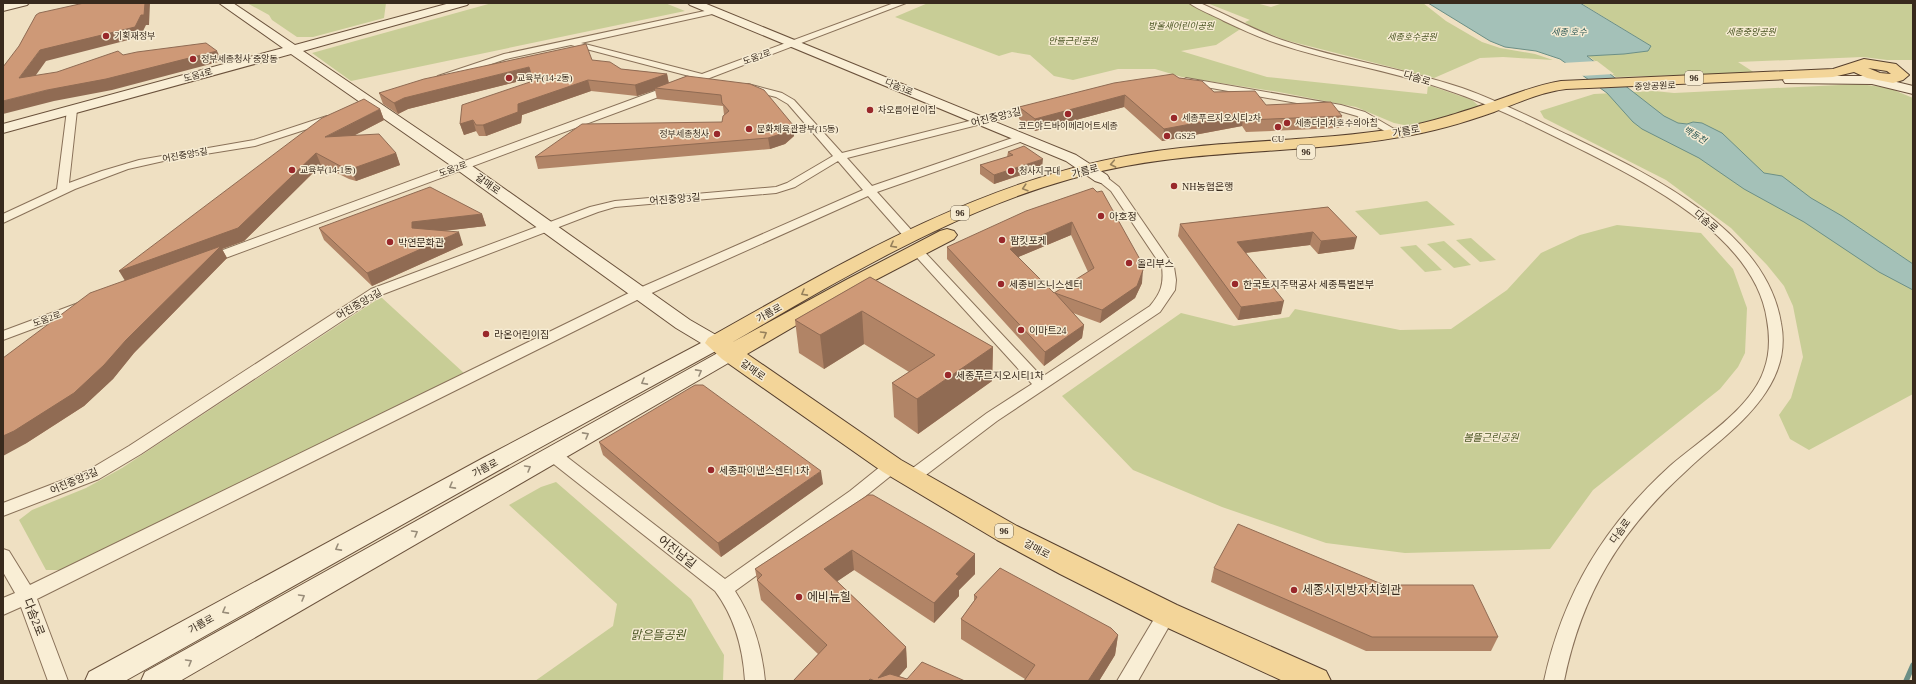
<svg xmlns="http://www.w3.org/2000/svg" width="1916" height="684" font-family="'Times New Roman','Noto Sans KR',serif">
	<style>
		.green { fill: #c8cd96 }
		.water { fill: #a4c1b8; stroke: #6b8f86 }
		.pier { fill: #efe0c2 }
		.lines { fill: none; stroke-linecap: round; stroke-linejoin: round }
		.stream { stroke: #6b8f86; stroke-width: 5.5 }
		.street-casing { stroke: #897159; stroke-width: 2 }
		.secondary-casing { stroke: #6b523c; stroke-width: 2 }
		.primary-casing { stroke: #563f2d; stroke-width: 2 }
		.street { fill: #f9eed5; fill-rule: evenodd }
		.secondary { fill: #f9eed5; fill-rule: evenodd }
		.primary { fill: #f3d599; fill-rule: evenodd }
		.wall { fill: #b18466; fill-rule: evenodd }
		.shaded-wall { fill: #906b53 }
		.building { fill: #ce9977; stroke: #906b53; fill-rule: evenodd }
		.oneway { stroke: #96805b }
		.oneway2 { stroke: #988c79 }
		.poi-dot { fill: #99282b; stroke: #f6ebd2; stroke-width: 1.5 }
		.labels { text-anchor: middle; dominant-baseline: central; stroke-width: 3; stroke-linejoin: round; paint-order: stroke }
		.far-park-label { font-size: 9px; font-style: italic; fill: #4a5523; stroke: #f6ebd2 }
		.far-water-label { font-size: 9px; font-style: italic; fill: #2c5855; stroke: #f6ebd2 }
		.far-poi-label { font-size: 9px; fill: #382a1d; stroke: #f6ebd2; text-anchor: start }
		.far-street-label { font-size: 9px; fill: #382a1d; stroke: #f6ebd2 }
		.shield { fill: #f6ebd2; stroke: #716453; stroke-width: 1 }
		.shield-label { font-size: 9px; font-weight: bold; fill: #382a1d }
		.street-label { font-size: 10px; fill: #382a1d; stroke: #f6ebd2 }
		.poi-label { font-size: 10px; fill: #382a1d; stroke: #f6ebd2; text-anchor: start }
		.park-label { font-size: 10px; font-style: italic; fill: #4a5523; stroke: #f6ebd2 }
		.near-street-label { font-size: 12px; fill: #382a1d; stroke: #f6ebd2 }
		.near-poi-label { font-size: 12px; fill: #382a1d; stroke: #f6ebd2; text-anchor: start }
		.near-park-label { font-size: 12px; font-style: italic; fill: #4a5523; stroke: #f6ebd2 }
	</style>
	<rect width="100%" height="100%" fill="#efe0c2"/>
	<g class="green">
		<path d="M247 3H386L384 18 313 37H297L272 20 269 15Z"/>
		<path d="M492 3H665L685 11 351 81 312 53Z"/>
		<path d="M928 3H1191L1242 28 1216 45 1181 51 1267 77 1427 94 1428 85 1472 100 1480 107 1409 126 1394 123 1356 107 1279 92 1182 77 1155 69H1118L1073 80 1054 76 1030 55 1012 52 999 56 895 17Z"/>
		<path d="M1207 3H1256L1271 7 1283 3H1423L1446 21 1482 42 1500 48 1535 54 1553 60 1503 57 1480 58 1434 78 1285 40 1250 26 1245 22 1250 20Z"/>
		<path d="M1581 3H1913V60H1887L1863 57 1738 62 1755 73 1616 77 1587 55 1624 54 1648 51 1651 46Z"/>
		<path d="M1860 84 1889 88 1913 98V394L1809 450 1790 439 1779 415 1791 398 1803 357 1793 306 1784 286 1767 265 1731 228 1666 180 1544 118 1540 111 1594 94 1654 91 1674 93Z"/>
		<path d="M1427 201 1455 225 1380 235 1355 211Z"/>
		<path d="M1617 225 1701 233 1733 269 1747 308 1745 353 1738 367 1720 389 1593 490 1550 549 1405 553 1326 543 1222 507 1133 470 1062 396 1181 313 1234 326 1289 317 1295 309 1400 330 1451 329 1507 290 1541 253 1580 235Z"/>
		<path d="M1471 238 1496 260 1480 262 1456 240Z"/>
		<path d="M1444 241 1471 265 1454 268 1427 244Z"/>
		<path d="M1416 245 1442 270 1425 272 1400 247Z"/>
		<path d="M381 297 465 374 65 570H46L19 520 32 510 86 488 122 468Z"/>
		<path d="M556 482 691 599 724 655 723 681H535L613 626 617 604 509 505 541 487Z"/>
	</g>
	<path class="water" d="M1428 3H1580L1651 46 1648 51 1624 54 1587 56 1664 116 1678 123 1687 124 1693 122 1702 123 1722 133 1764 173 1782 176 1811 198 1842 216 1913 264V290L1879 272 1804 222 1744 189 1699 158 1642 129 1633 122 1607 93 1560 59 1536 51 1505 47 1490 41Z"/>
	<path class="pier" d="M1597 61 1614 74 1580 76 1562 63Z"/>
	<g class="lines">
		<path class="stream" d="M1906 681 1913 665"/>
		<defs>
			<g id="street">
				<path d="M894 3H906L707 79 212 263 208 264 202 260 204 257 693 77 571 45 506 59 441 81 438 80 436 78 438 76 504 54 714 9 718 11 717 13 581 43 702 74Z"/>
				<path d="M1189 3H1200C1227 15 1254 30 1282 40 1341 60 1403 68 1462 88 1499 101 1534 119 1570 136 1647 173 1766 229 1781 323 1786 348 1780 371 1766 392 1745 424 1713 445 1686 471 1620 531 1582 593 1564 681H1544C1563 594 1604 526 1670 466 1700 440 1751 409 1764 370 1770 354 1770 337 1767 320 1755 234 1638 178 1568 143 1528 123 1487 103 1444 89 1389 70 1331 62 1276 43 1258 37 1241 29 1224 21 1213 15 1199 10 1189 3Z"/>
				<path d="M1186 78 1341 105 1365 112 1401 133 1396 136 1392 135 1357 116 1336 110 1183 83 1181 81Z"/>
				<path d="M748 84 782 93 794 100 842 153 1037 104 1042 107 1041 109 847 158 872 186 1018 136H1026L1027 138 1026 140 877 192 914 233 916 236 914 239H906L868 196 645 296 37 599 68 681H48L21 607 3 615V598L15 593 3 572V549L9 551 30 585 635 290 863 190 838 161 795 187 776 193 615 207 598 212 381 295 141 454 99 479 3 516V503L87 471 129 446 371 289 590 207 615 201 776 187 787 183 833 156 788 104 776 97 745 89 743 87Z"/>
				<path d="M72 107 77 110 69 183 102 171 139 160 254 140 327 116H335L336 118 335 120 255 146 168 160 128 169 75 189 3 223V214L57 189 67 110Z"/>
				<path d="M1101 175 1105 176 1119 187 1174 267 1176 280 1175 290 1160 312 997 421 918 481 912 483 906 481 904 477 906 473 987 413 1032 384 910 250 912 247H920L1042 377 1150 306C1161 293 1164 284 1162 267L1111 191 1095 178Z"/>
				<path d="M81 302 86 303 88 306 86 309 3 340V331Z"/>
				<path d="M552 448 558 450 725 579 850 491 886 462 892 460 898 462 900 466 898 470 862 499 735 591C753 619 762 648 765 681H745C743 648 735 618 715 591L546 458 544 454 546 450Z"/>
				<path d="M1167 606 1174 609 1176 614 1138 681H1117L1160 609Z"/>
			</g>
			<g id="secondary">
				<path d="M3 3H29L27 5 3 11Z"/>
				<path d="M219 3H233L295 45 450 3H469L467 5 303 51 468 163 690 320 723 339 726 343 723 347 501 469 125 681H85L89 672 485 457 701 343 676 328 456 169 291 54 3 133V124L283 48Z"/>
				<path d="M688 3H704L1076 155 1107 175 1109 178 1107 181 1101 183 1095 181 1066 161 690 5Z"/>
				<path d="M1790 76H1872L1913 86V94L1872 84 1785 83 1783 80 1785 77Z"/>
				<path d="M730 348 737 350 740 354 737 358 180 681H141L145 672 723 350Z"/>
			</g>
			<path id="primary" d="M1864 59 1896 64 1909 75 1903 80 1893 83 1867 78 1854 72 1833 77 1566 89C1541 92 1517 103 1494 112 1463 123 1432 132 1400 137 1309 153 1217 149 1126 166 984 192 855 271 731 343L846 280 940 231 947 229 954 231 957 235 954 239 860 288 747 354 901 460 1017 526 1177 605 1326 671 1331 681H1283L1157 623 1060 574 997 540 883 472 722 359 705 343 708 338C840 264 974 184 1126 156 1216 139 1309 143 1400 128 1432 122 1462 112 1492 102 1514 94 1537 85 1561 81L1833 69ZM1868 68 1887 71 1891 74 1880 73Z"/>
		</defs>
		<use href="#street" class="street-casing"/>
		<use href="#secondary" class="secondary-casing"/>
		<use href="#primary" class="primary-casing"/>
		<use href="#street" class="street"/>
		<use href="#secondary" class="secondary"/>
		<use href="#primary" class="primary"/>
	</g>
	<g class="wall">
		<path d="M592 60 621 69 667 74 669 83 687 76 794 136 785 144 770 149 538 169 535 157 722 122 724 115 723 106 657 99 655 90 637 96 591 91 522 115 521 123 486 136H479L476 131 464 135 460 124 533 81 532 78 408 109 398 114 383 104 379 93Z"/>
		<path d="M1179 78 1214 92 1266 105 1342 116 1339 128 1246 132 1242 126 1162 141 1124 107 1035 131 1019 119V107Z"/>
		<path d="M380 109 384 120 355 135 396 153 400 165 356 181 349 179 321 165 244 241 222 249 227 258 134 353 113 379 84 406 25 444 125 281Z"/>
		<path d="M1008 152 1042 168 994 184 980 174V165L1007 157Z"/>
		<path d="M1093 188 1142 283 1135 298 1100 323 1073 313 1084 325 1082 338 1044 366 947 259V247ZM1071 235 1088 272 1054 293 1018 257Z"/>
		<path d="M1328 207 1354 249 1318 254 1310 245 1246 253 1281 314 1238 320 1178 236 1180 224Z"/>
		<path d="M482 214 486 226 443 231 463 245 372 286 324 240 319 228Z"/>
		<path d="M870 277 993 347 992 381 918 434 894 417 892 383 909 372 864 344 824 369 799 353 795 320Z"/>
		<path d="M599 442 823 484 721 557 603 455Z"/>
		<path d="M868 495 975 554V574L959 590V596L934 623 854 570 837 581 906 647 907 667 899 676 907 679 965 681H793L818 654 761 600 755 569Z"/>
		<path d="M1214 568 1498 637 1491 651H1366L1211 582Z"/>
		<path d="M974 595 1118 635 1115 655 1099 681H1024L1025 679 961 639V619L974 601Z"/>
	</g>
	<g class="shaded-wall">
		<path d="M145 3H150L149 25H146L140 37 46 61 26 89 19 78 40 50Z"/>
		<path d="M217 51 222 61 112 90 54 101 3 114V101L47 90Z"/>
		<path d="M529 67 532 78 408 109 398 114 394 103 404 98Z"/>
		<path d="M667 74 669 85 655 88V90L637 96 635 85Z"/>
		<path d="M588 80 591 91 522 115 521 123 486 136 483 125 518 104Z"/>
		<path d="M1125 95 1124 107 1035 131V119Z"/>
		<path d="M380 109 384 120 330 148 325 137Z"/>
		<path d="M1244 114 1242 126 1162 141 1164 129Z"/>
		<path d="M473 120 476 131 464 135 460 124Z"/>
		<path d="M793 125 794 136 785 144 770 149 768 138Z"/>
		<path d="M316 153 321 165 244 241 222 249 227 258 134 353 113 379 84 406 25 444 3 456V436L127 284 119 271Z"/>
		<path d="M396 153 400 165 356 181 351 169Z"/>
		<path d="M1043 159 1042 168 994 184V175Z"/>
		<path d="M482 214 486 226 416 234 412 228V222Z"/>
		<path d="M1072 222 1071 235 1009 261 1010 249Z"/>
		<path d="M459 232 463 245 372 286 367 273Z"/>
		<path d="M1313 232 1310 245 1235 254 1237 242Z"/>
		<path d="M1357 237 1354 249 1318 254 1321 241Z"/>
		<path d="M1143 270 1142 283 1135 298 1100 323 1102 310Z"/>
		<path d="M1284 301 1281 314 1238 320 1241 307Z"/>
		<path d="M862 311 864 344 824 369 820 335Z"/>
		<path d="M1084 325 1082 338 1044 366 1045 352Z"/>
		<path d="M993 347 992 381 918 434 917 399Z"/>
		<path d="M821 471 823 484 721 557 718 543Z"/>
		<path d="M852 550 854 570 826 589 824 569Z"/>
		<path d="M975 554V574L959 590V596L934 623V603L956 574Z"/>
		<path d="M1118 635 1115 655 1099 681H1088Z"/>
		<path d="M906 647 907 667 895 681 878 678Z"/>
	</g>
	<g class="building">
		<path d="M84 3H145L144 15H141L135 27 40 50 19 78 57 72 118 51 123 55 137 52 206 43 217 51 106 79 47 90 3 101V67L19 46 36 15 39 13Z"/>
		<path d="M586 44 592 60 610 62 621 69 667 74 635 85 588 80 518 104V112L483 125H476L473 120 460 124 462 105 533 81 529 67 404 98 394 103 379 93 424 79Z"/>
		<path d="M1173 74 1179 78 1202 81 1214 92 1255 91 1266 105 1331 102 1342 116 1248 120 1244 114 1164 129 1125 95 1035 119 1019 107 1114 83Z"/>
		<path d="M687 76 750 84 764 90 793 125 784 133 768 138 535 157 582 124 722 122 723 116 729 111 722 103 721 95 655 88Z"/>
		<path d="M364 99 380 109 325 137 379 134 396 153 351 169 344 168 316 153 238 228 119 271 322 118Z"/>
		<path d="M1024 146 1043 159 994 175 980 165 1013 155 1008 152Z"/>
		<path d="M430 187 482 214 412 222V228L459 232 367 273 319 228Z"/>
		<path d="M1093 188 1097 192 1102 191 1142 263 1143 270 1137 286 1102 310 1055 293 1084 325 1045 352 947 247 1026 211ZM1072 222 1094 268 1054 293 1010 249Z"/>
		<path d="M1328 207 1357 237 1321 241 1313 232 1237 242 1284 301 1241 307 1180 224Z"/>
		<path d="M221 246 126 340 104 365 74 393 14 431 3 436V358L90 293Z"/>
		<path d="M870 277 993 347 917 399 892 383 935 355 862 311 820 335 795 320Z"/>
		<path d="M695 385H703L821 471 718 543 599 442Z"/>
		<path d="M868 495H873L975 554 956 574 959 576 934 603 852 550 824 569 906 647 878 678 890 674 907 679 922 662 965 681H875L870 679 868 681H793L827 645 757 580 762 575 755 569Z"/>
		<path d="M1238 524 1384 585H1473L1498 637H1372L1214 568Z"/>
		<path d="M1000 568 1111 628 1118 635 1088 681H1024L1035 665 961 619 977 597 974 595Z"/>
	</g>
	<defs><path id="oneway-chevron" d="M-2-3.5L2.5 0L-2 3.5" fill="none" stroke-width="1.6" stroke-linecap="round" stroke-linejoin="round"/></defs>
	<g class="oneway">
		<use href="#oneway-chevron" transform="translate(1113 164) rotate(169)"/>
		<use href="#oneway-chevron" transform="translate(1025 188) rotate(163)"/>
		<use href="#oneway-chevron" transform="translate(893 245) rotate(152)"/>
		<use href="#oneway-chevron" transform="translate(804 293) rotate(151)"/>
		<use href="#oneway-chevron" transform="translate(764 334) rotate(-30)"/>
	</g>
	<g class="oneway2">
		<use href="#oneway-chevron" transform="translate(699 372) rotate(-29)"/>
		<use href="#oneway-chevron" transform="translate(644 382) rotate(151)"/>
		<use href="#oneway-chevron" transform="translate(586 435) rotate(-29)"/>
		<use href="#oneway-chevron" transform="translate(528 468) rotate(-30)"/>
		<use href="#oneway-chevron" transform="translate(452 486) rotate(151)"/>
		<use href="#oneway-chevron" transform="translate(415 533) rotate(-30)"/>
		<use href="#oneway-chevron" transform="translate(338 548) rotate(151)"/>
		<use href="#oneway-chevron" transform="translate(302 597) rotate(-30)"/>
		<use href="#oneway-chevron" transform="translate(225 611) rotate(151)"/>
		<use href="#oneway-chevron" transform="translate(189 662) rotate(-30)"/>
	</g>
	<g class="poi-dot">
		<circle cx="106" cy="36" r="4"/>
		<circle cx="193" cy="59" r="4"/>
		<circle cx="509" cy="78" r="4"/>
		<circle cx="870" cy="110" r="4"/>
		<circle cx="1068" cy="114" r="4"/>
		<circle cx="1174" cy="118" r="4"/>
		<circle cx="1287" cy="123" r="4"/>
		<circle cx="1278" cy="127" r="4"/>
		<circle cx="749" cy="129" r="4"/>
		<circle cx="717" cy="134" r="4"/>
		<circle cx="1167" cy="136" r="4"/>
		<circle cx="292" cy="170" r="4"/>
		<circle cx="1011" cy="171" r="4"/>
		<circle cx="1174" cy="186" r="4"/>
		<circle cx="1101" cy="216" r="4"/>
		<circle cx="1002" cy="240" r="4"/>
		<circle cx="390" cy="242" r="4"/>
		<circle cx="1129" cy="263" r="4"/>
		<circle cx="1001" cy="284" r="4"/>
		<circle cx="1235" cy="284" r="4"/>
		<circle cx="1021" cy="330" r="4"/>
		<circle cx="486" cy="334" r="4"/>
		<circle cx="948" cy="375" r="4"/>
		<circle cx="711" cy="470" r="4"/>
		<circle cx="1294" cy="590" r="4"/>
		<circle cx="799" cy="597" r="4"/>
	</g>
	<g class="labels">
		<g class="far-park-label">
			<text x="1181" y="26">방울새어린이공원</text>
			<text x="1751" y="32">세종중앙공원</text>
			<text x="1412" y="37">세종호수공원</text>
			<text x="1073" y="41">안뜰근린공원</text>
		</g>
		<g class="far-water-label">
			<text x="1569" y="32">세종 호수</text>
			<text transform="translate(1695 135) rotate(31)">백동천</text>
		</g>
		<g class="far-poi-label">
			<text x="114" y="36">기획재정부</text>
			<text x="201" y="59">정부세종청사 중앙동</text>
			<text x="517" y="78">교육부(14-2동)</text>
			<text x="878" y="110">차오름어린이집</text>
			<text x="1182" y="118">세종푸르지오시티2차</text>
			<text x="1295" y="123">세종더리치호수의아침</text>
			<text x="1068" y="126" text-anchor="middle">코드야드바이메리어트세종</text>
			<text x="757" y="129">문화체육관광부(15동)</text>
			<text x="709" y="134" text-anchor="end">정부세종청사</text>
			<text x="1175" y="136">GS25</text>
			<text x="1278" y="139" text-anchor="middle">CU</text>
			<text x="300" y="170">교육부(14-1동)</text>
			<text x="1019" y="171">청사지구대</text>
		</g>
		<g class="far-street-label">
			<text transform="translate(757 57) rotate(-20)">도움2로</text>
			<text transform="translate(198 75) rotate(-15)">도움4로</text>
			<text transform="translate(1655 86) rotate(-2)">중앙공원로</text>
			<text transform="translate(899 87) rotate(22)">다솜3로</text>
			<text transform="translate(185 155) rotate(-10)">어진중앙5길</text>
			<text transform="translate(453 169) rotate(-20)">도움2로</text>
			<text transform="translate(47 319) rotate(-20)">도움2로</text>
		</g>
		<g class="shield">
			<rect x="1685" y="71" width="18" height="14" rx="3"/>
			<rect x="1297" y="145" width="18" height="14" rx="3"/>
			<rect x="951" y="206" width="18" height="14" rx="3"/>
			<rect x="995" y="524" width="18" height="14" rx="3"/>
		</g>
		<g class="shield-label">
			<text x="1694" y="78">96</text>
			<text x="1306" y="152">96</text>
			<text x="960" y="213">96</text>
			<text x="1004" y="531">96</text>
		</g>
		<g class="street-label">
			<text transform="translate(1417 78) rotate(17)">다솜로</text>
			<text transform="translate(996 117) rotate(-14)">어진중앙3길</text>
			<text transform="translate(1406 131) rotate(-11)">가름로</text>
			<text transform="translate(1085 171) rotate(-14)">가름로</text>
			<text transform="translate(488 184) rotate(35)">갈매로</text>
			<text transform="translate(675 199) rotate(-4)">어진중앙3길</text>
			<text transform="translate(1706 221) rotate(41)">다솜로</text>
			<text transform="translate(359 304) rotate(-30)">어진중앙3길</text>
			<text transform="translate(769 313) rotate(-29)">가름로</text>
			<text transform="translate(753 370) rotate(35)">갈매로</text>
			<text transform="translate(485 468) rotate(-28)">가름로</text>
			<text transform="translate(74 481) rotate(-23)">어진중앙3길</text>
			<text transform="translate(1620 531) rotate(-54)">다솜로</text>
			<text transform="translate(1037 549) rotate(28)">갈매로</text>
			<text transform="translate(201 624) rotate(-29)">가름로</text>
		</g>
		<g class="poi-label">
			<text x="1182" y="186">NH농협은행</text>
			<text x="1109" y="216">아호정</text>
			<text x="1010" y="240">팜킷포케</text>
			<text x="398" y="242">박연문화관</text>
			<text x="1137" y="263">올리부스</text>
			<text x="1009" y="284">세종비즈니스센터</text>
			<text x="1243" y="284">한국토지주택공사 세종특별본부</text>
			<text x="1029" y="330">이마트24</text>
			<text x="494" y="334">라온어린이집</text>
			<text x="956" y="375">세종푸르지오시티1차</text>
			<text x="719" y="470">세종파이낸스센터 1차</text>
		</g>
		<g class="park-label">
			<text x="1491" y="437">봄뜰근린공원</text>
		</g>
		<g class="near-street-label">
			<text transform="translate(677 552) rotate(38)">어진남길</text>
			<text transform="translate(34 617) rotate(69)">다솜2로</text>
		</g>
		<g class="near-poi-label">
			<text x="1302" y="590">세종시지방자치회관</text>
			<text x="807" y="597">에비뉴힐</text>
		</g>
		<g class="near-park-label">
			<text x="658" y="635">맑은뜰공원</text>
		</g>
	</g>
	<rect width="1916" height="684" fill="none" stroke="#382a1d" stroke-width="8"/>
</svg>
